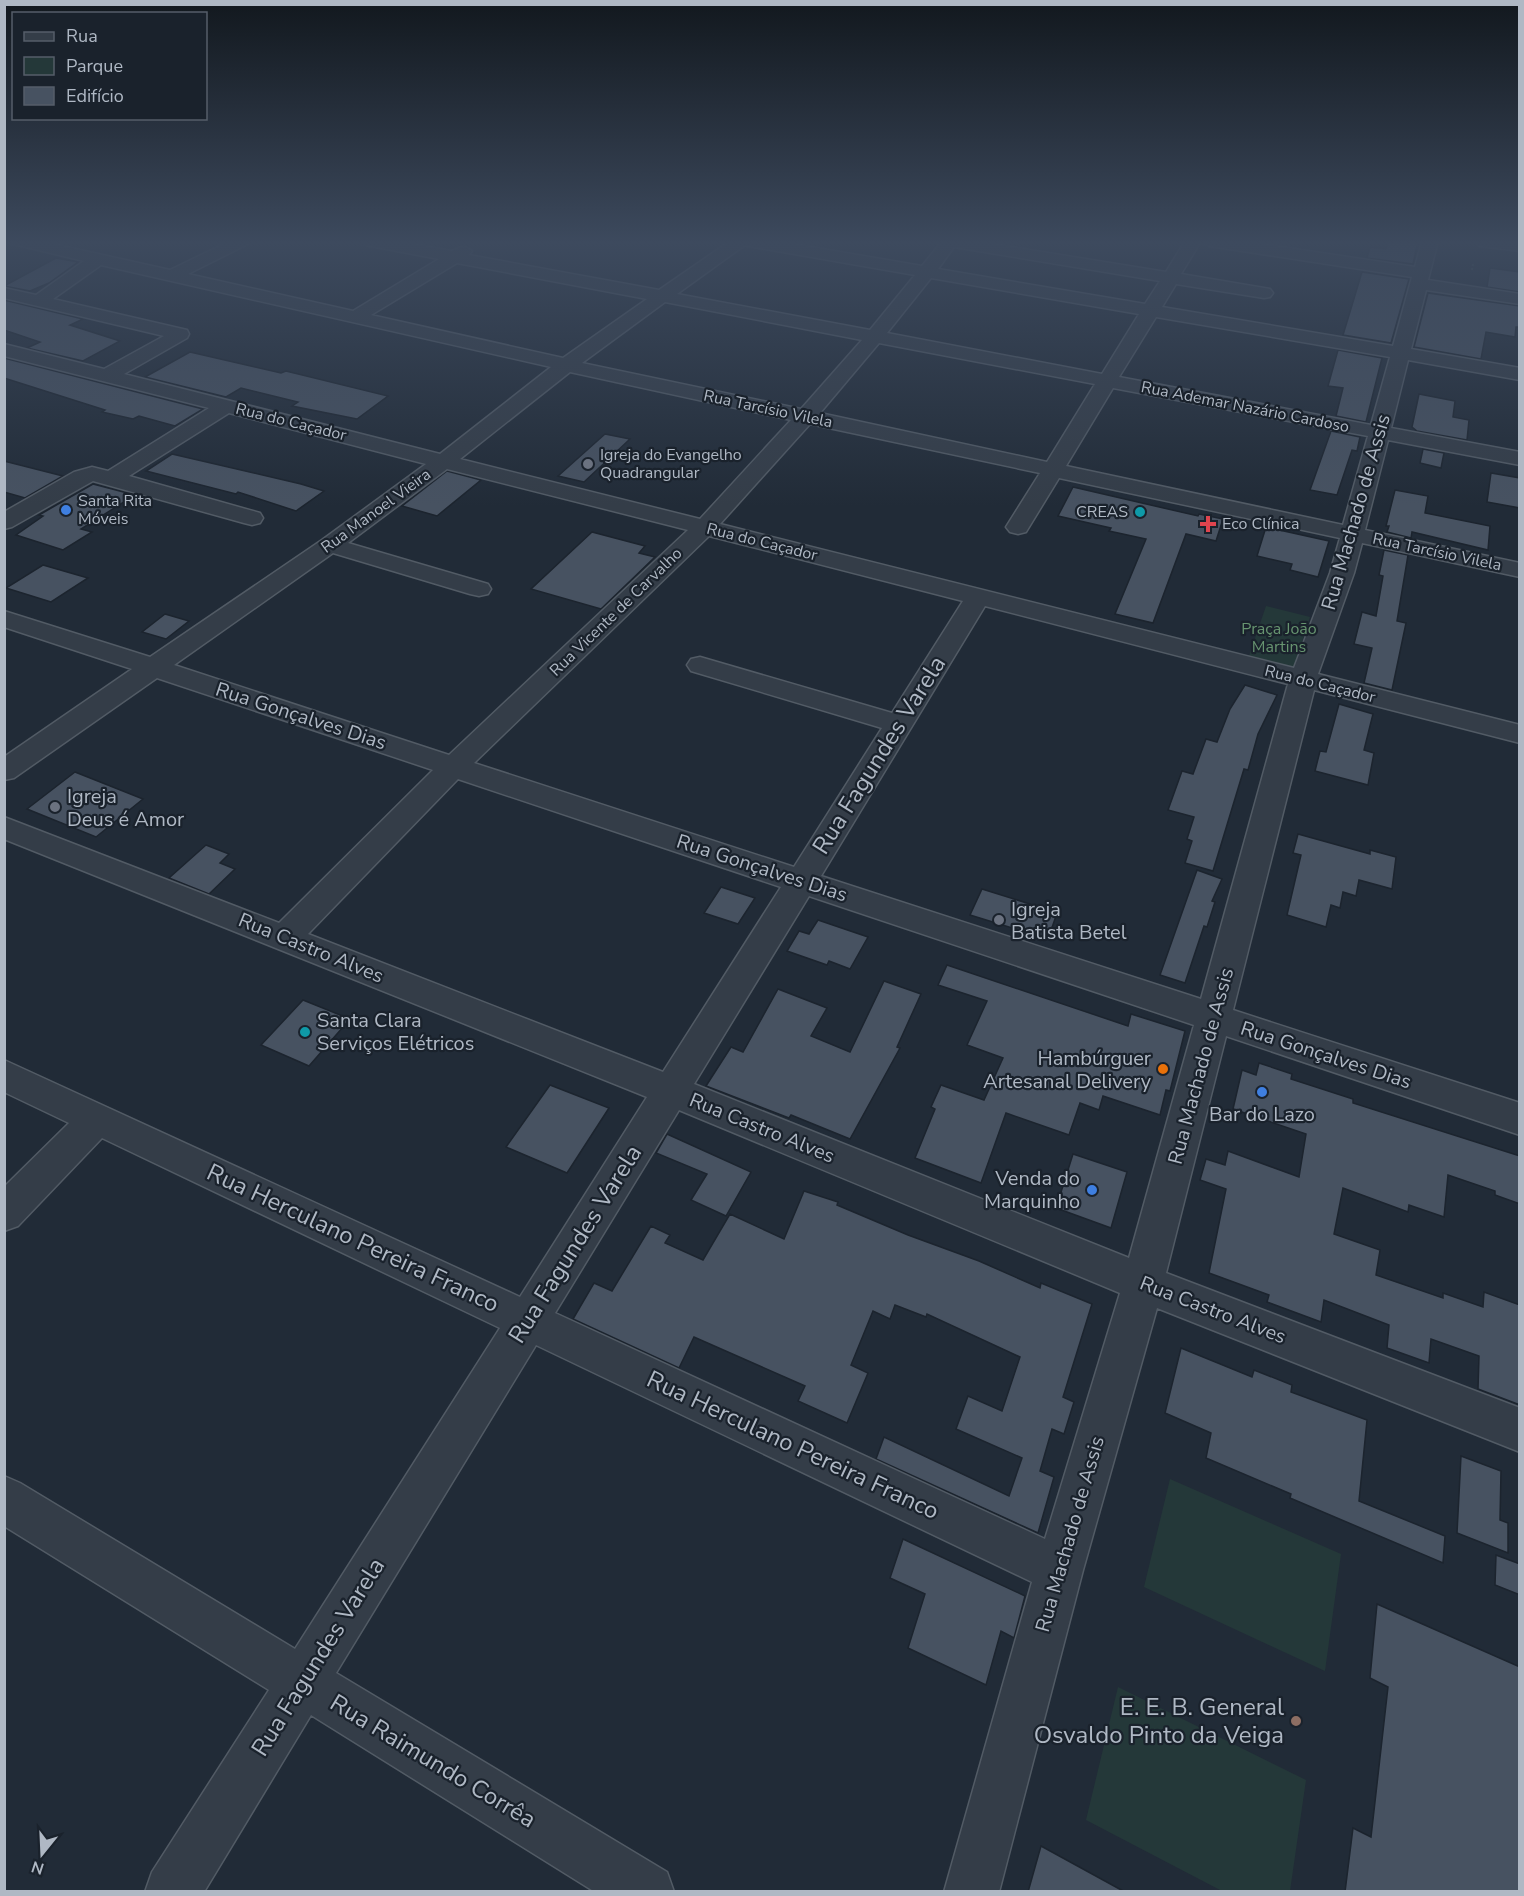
<svg xmlns="http://www.w3.org/2000/svg" width="1524" height="1896" font-family="'Nunito Sans',sans-serif">
	<style>
		.green { fill: #243839 }
		.building { fill: #475261; stroke: #1c242e; stroke-width: 1.5 }
		.lines { fill: none; stroke-linecap: round; stroke-linejoin: round }
		.minor-casing { stroke: #525b65; stroke-width: 3 }
		.path { stroke: #405456; stroke-width: 2; stroke-dasharray: 2 2; stroke-linecap: butt }
		.minor { fill: #343d48; fill-rule: evenodd }
		.worship-dot { fill: #6b7280; stroke: #1a222c; stroke-width: 2 }
		.shop-dot { fill: #3f7fe0; stroke: #1a222c; stroke-width: 2 }
		.culture-dot { fill: #0f9aa8; stroke: #1a222c; stroke-width: 2 }
		.health-dot { fill: #e0444e; stroke: #1a222c; stroke-width: 2 }
		.food-dot { fill: #e8710a; stroke: #1a222c; stroke-width: 2 }
		.education-dot { fill: #8d6e63; stroke: #1a222c; stroke-width: 2 }
		.labels { text-anchor: middle; dominant-baseline: central; stroke-width: 4.5; stroke-linejoin: round; paint-order: stroke }
		.far-street-label { font-size: 16px; fill: #afb8c4; stroke: #1a222c }
		.far-poi-label { font-size: 16px; fill: #afb8c4; stroke: #1a222c; text-anchor: start }
		.far-park-label { font-size: 16px; fill: #679470; stroke: #1a222c }
		.street-label { font-size: 20px; fill: #afb8c4; stroke: #1a222c }
		.poi-label { font-size: 20px; fill: #afb8c4; stroke: #1a222c; text-anchor: start }
		.near-street-label { font-size: 24px; fill: #afb8c4; stroke: #1a222c }
		.near-poi-label { font-size: 24px; fill: #afb8c4; stroke: #1a222c; text-anchor: end }
	</style>
	<rect width="100%" height="100%" fill="#212b37"/>
	<g class="green">
		<path d="M1266 606 1310 617 1293 670 1248 659Z"/>
		<path d="M1170 1479 1341 1554 1325 1671 1144 1587Z"/>
		<path d="M1118 1687 1306 1780 1290 1891H1222L1086 1820Z"/>
	</g>
	<g class="building">
		<path d="M1388 241H1418L1413 264 1367 258 1370 247 1386 249Z"/>
		<path d="M56 258 78 262 49 283 30 291 4 286Z"/>
		<path d="M1490 268 1520 272V292L1487 287Z"/>
		<path d="M1362 272 1409 279 1391 343 1343 335Z"/>
		<path d="M1428 293 1520 306V327H1516L1515 337 1486 332 1481 359 1414 347Z"/>
		<path d="M4 300 83 319 70 325 120 341 83 361 27 348 40 342 4 330Z"/>
		<path d="M1338 350 1382 358 1366 422 1336 416 1343 388 1328 386Z"/>
		<path d="M190 352 281 373 286 371 388 396 357 419 292 406 298 402 241 388 226 397 145 377Z"/>
		<path d="M4 358 203 409 175 426 139 416 133 419 102 412 105 410 4 378Z"/>
		<path d="M1419 394 1455 401 1453 417 1469 420 1467 440 1417 431 1412 427Z"/>
		<path d="M1331 431 1360 437 1357 451 1352 450 1337 495 1310 490Z"/>
		<path d="M605 434 630 439 584 482 558 476Z"/>
		<path d="M1423 449 1444 453 1441 468 1420 463Z"/>
		<path d="M172 454 301 484 324 491 296 511 238 492 236 494 146 471Z"/>
		<path d="M4 461 63 476 25 498 4 492Z"/>
		<path d="M447 471 481 480 437 516 402 506Z"/>
		<path d="M1491 473 1520 478V508L1487 502Z"/>
		<path d="M93 484 135 495 81 529 92 532 63 550 16 535 43 516 39 515Z"/>
		<path d="M1073 487 1198 516 1199 514 1223 519 1216 541 1186 534 1153 623 1115 614 1146 539 1109 531 1111 528 1058 516Z"/>
		<path d="M1395 490 1428 496 1425 513 1490 526 1488 550 1412 532 1411 538 1387 532 1389 526H1386Z"/>
		<path d="M1266 527 1329 541 1318 577 1290 570 1292 564 1257 556Z"/>
		<path d="M592 532 645 546 639 553 655 557 601 609 531 589Z"/>
		<path d="M1384 550 1408 555 1397 621 1406 623 1392 690 1364 683 1372 648 1354 644 1362 612 1376 616 1383 576 1379 575Z"/>
		<path d="M43 565 88 578 51 602 6 588Z"/>
		<path d="M165 614 189 621 166 639 142 632Z"/>
		<path d="M1245 685 1277 695 1258 734 1248 770 1244 769 1213 871 1185 863 1192 841 1187 839 1194 817 1168 810 1182 771 1193 774 1206 739 1217 742 1230 709Z"/>
		<path d="M1339 704 1373 714 1364 750 1374 753 1368 785 1315 771 1320 751 1326 752Z"/>
		<path d="M75 772 143 799 96 837 27 809Z"/>
		<path d="M1298 834 1370 854V850L1396 857 1392 889 1359 880 1356 896 1343 892 1340 908 1331 905 1326 927 1287 915 1301 855 1293 853Z"/>
		<path d="M206 845 229 854 220 863 235 869 209 894 169 878Z"/>
		<path d="M1197 870 1222 879 1212 901 1215 902 1207 927 1204 926 1185 983 1160 975Z"/>
		<path d="M721 887 755 898 738 924 704 913Z"/>
		<path d="M982 889 1030 904 1029 908 1056 916 1048 939 970 915Z"/>
		<path d="M818 920 868 937 850 969 829 961 827 965 787 951 799 931 809 934Z"/>
		<path d="M947 965 1128 1026 1131 1014 1185 1031 1170 1091 1166 1090 1160 1115 1103 1096 1099 1110 1080 1103 1069 1135 1006 1113 981 1183 915 1158 935 1109 931 1107 941 1085 984 1100 1003 1058 967 1045 987 1001 938 985Z"/>
		<path d="M884 981 921 994 897 1047 900 1048 850 1139 791 1115 789 1118 706 1086 731 1047 743 1052 778 989 827 1008 811 1036 850 1052Z"/>
		<path d="M303 1000 350 1019 309 1066 261 1045Z"/>
		<path d="M1259 1063 1292 1074 1291 1079 1353 1099V1103L1520 1156V1204L1495 1195V1191L1448 1175 1444 1217 1409 1205 1408 1212 1343 1188 1334 1234 1380 1250 1376 1275 1443 1298V1293L1483 1307 1484 1292 1520 1305V1405L1478 1389 1479 1356 1431 1339 1429 1363 1387 1348 1389 1325 1324 1300 1321 1322 1267 1302 1269 1295 1209 1273 1226 1189 1200 1180 1206 1159 1225 1165 1228 1151 1299 1177 1306 1134 1233 1109 1242 1070 1256 1075Z"/>
		<path d="M550 1085 609 1108 567 1173 506 1147Z"/>
		<path d="M667 1134 751 1172 726 1216 691 1200 707 1174 656 1153Z"/>
		<path d="M1073 1154 1127 1172 1111 1228 1056 1208Z"/>
		<path d="M804 1191 838 1202 837 1205 908 1235 979 1261 1040 1288 1041 1283 1092 1304 1063 1397 1074 1402 1064 1434 1052 1429 1040 1471 1054 1477 1038 1533 876 1459 884 1437 1009 1496 1022 1458 956 1429 968 1396 1002 1411 1020 1357 927 1314 926 1317 895 1305 890 1319 873 1311 851 1365 868 1373 847 1423 798 1401 805 1386 694 1337 679 1368 573 1319 594 1283 612 1291 651 1226 670 1235 665 1243 703 1260 730 1214 784 1239Z"/>
		<path d="M1181 1348 1252 1377 1254 1370 1292 1385 1291 1392 1367 1420 1359 1501 1445 1536 1443 1563 1290 1498 1291 1494 1206 1458 1211 1433 1165 1413Z"/>
		<path d="M1461 1456 1501 1471 1500 1520 1508 1523V1553L1457 1533Z"/>
		<path d="M903 1539 1025 1596 1014 1638 1001 1631 986 1685 908 1648 925 1594 890 1578Z"/>
		<path d="M1496 1555 1520 1564V1595L1495 1585Z"/>
		<path d="M1377 1604 1520 1667V1892H1345L1353 1828 1371 1837 1388 1687 1370 1678Z"/>
		<path d="M1041 1846 1125 1892H1028Z"/>
	</g>
	<g class="lines">
		<defs>
			<g id="minor">
				<path d="M11 241H40L170 270 230 241H250L248 244 188 274 353 311 439 259 370 246 364 244 362 241H395L452 251 464 246 472 251 469 255 659 290 730 241H776L922 266 939 245 937 241H974L1166 272 1185 241H1241L1415 267 1422 241H1438L1428 280 1520 294V304L1426 290 1411 349 1520 368V380L1408 360 1391 428 1520 452V465L1388 440 1365 530 1520 563V577L1362 543 1354 573 1318 674 1520 725V743L1314 690 1233 1010 1520 1103V1135L1226 1036 1166 1273 1520 1408V1452L1157 1308 1083 1570 999 1892H944L1032 1582 536 1345 336 1673 667 1872 674 1892H595L311 1715 204 1892H145L152 1872 269 1690 4 1526V1476L20 1483 295 1649 500 1328 102 1138 18 1226 4 1231V1187L69 1123 4 1092V1060L520 1297 647 1097 4 839V817L279 923 433 770 157 678 14 778 4 780V757L132 669 4 627V611L150 657 322 540 426 464 229 413 129 476 260 513 263 518 260 523 252 525 244 523 93 481 12 527 4 529V512L74 472 92 467 108 471 209 408 4 356V344L104 369 164 336 4 298V288L36 295 84 261 13 244ZM1201 241 1209 246 1412 277 1393 346 1162 307 1176 284 1264 298 1270 297 1273 293 1270 289 1264 288 1181 274ZM745 245 748 246 915 275 870 330 677 294ZM954 247 1160 281 1145 304 938 269ZM457 263 647 299 563 358 371 315ZM101 265 551 367 440 454 124 374 187 338 189 334 187 330 53 299ZM931 278 1139 314 1102 374 887 333ZM665 302 862 340 801 409 582 363ZM1156 317 1390 357 1371 425 1119 377ZM879 343 1095 384 1047 462 820 413ZM570 372 791 420 700 519 460 459ZM1113 388 1368 436 1343 525 1066 466ZM810 424 1040 473 1006 527 1010 532 1018 534 1026 532 1059 478 1340 538 1330 573 1294 668 720 524ZM447 469 688 530 449 755 174 665 333 553 470 594 479 596 488 594 491 589 488 584 348 543ZM709 536 963 601 892 713 700 657 691 659 687 665 691 671 882 728 794 867 474 763ZM985 606 1288 684 1201 999 821 876ZM458 779 781 887 663 1072 308 934ZM809 896 1194 1025 1129 1258 694 1084ZM679 1110 1120 1293 1045 1539 555 1313Z"/>
				<path d="M1472 241H1520V251L1480 246Z"/>
			</g>
		</defs>
		<use href="#minor" class="minor-casing"/>
		<path class="path" d="M1472 270 1473 264"/>
		<use href="#minor" class="minor"/>
	</g>
	<linearGradient id="sky" x2="0" y2="1"><stop stop-color="#12181e"/><stop offset="0.48" stop-color="#3d4a5e"/><stop offset="1" stop-color="#3d4a5e" stop-opacity="0"/></linearGradient>
	<rect width="1524" height="506" fill="url(#sky)"/>
	<g class="worship-dot">
		<circle cx="588" cy="464" r="6"/>
		<circle cx="55" cy="807" r="6"/>
		<circle cx="999" cy="920" r="6"/>
	</g>
	<g class="shop-dot">
		<circle cx="66" cy="510" r="6"/>
		<circle cx="1262" cy="1092" r="6"/>
		<circle cx="1092" cy="1190" r="6"/>
	</g>
	<g class="culture-dot">
		<circle cx="1140" cy="512" r="6"/>
		<circle cx="305" cy="1032" r="6"/>
	</g>
	<path class="health-dot" d="M1205 515h6v6h6v6h-6v6h-6v-6h-6v-6h6z"/>
	<circle class="food-dot" cx="1163" cy="1069" r="6"/>
	<circle class="education-dot" cx="1296" cy="1721" r="6"/>
	<g class="labels">
		<g class="far-street-label">
			<text transform="translate(1245 407) rotate(11)">Rua Ademar Nazário Cardoso</text>
			<text transform="translate(768 409) rotate(12)">Rua Tarcísio Vilela</text>
			<text transform="translate(291 422) rotate(14)">Rua do Caçador</text>
			<text transform="translate(376 511) rotate(-36)">Rua Manoel Vieira</text>
			<text transform="translate(762 542) rotate(14)">Rua do Caçador</text>
			<text transform="translate(1437 552) rotate(12)">Rua Tarcísio Vilela</text>
			<text transform="translate(616 612) rotate(-44)">Rua Vicente de Carvalho</text>
			<text transform="translate(1320 684) rotate(14)">Rua do Caçador</text>
		</g>
		<g class="far-poi-label">
			<text x="600" y="455">Igreja do Evangelho<tspan x="600" dy="18">Quadrangular</tspan></text>
			<text x="78" y="501">Santa Rita<tspan x="78" dy="18">Móveis</tspan></text>
			<text x="1128" y="512" text-anchor="end">CREAS</text>
			<text x="1222" y="524">Eco Clínica</text>
		</g>
		<g class="far-park-label">
			<text x="1279" y="629">Praça João<tspan x="1279" dy="18">Martins</tspan></text>
		</g>
		<g class="street-label">
			<text transform="translate(1356 512) rotate(-74)">Rua Machado de Assis</text>
			<text transform="translate(301 716) rotate(18)">Rua Gonçalves Dias</text>
			<text transform="translate(762 868) rotate(18)">Rua Gonçalves Dias</text>
			<text transform="translate(311 948) rotate(22)">Rua Castro Alves</text>
			<text transform="translate(1326 1055) rotate(18)">Rua Gonçalves Dias</text>
			<text transform="translate(1201 1066) rotate(-75)">Rua Machado de Assis</text>
			<text transform="translate(762 1128) rotate(22)">Rua Castro Alves</text>
			<text transform="translate(1213 1310) rotate(21)">Rua Castro Alves</text>
			<text transform="translate(1070 1534) rotate(-74)">Rua Machado de Assis</text>
		</g>
		<g class="poi-label">
			<text x="67" y="796">Igreja<tspan x="67" dy="23">Deus é Amor</tspan></text>
			<text x="1011" y="909">Igreja<tspan x="1011" dy="23">Batista Betel</tspan></text>
			<text x="317" y="1020">Santa Clara<tspan x="317" dy="23">Serviços Elétricos</tspan></text>
			<text x="1151" y="1058" text-anchor="end">Hambúrguer<tspan x="1151" dy="23">Artesanal Delivery</tspan></text>
			<text x="1262" y="1114" text-anchor="middle">Bar do Lazo</text>
			<text x="1080" y="1178" text-anchor="end">Venda do<tspan x="1080" dy="23">Marquinho</tspan></text>
		</g>
		<g class="near-street-label">
			<text transform="translate(879 755) rotate(-58)">Rua Fagundes Varela</text>
			<text transform="translate(353 1238) rotate(25)">Rua Herculano Pereira Franco</text>
			<text transform="translate(575 1244) rotate(-58)">Rua Fagundes Varela</text>
			<text transform="translate(793 1445) rotate(25)">Rua Herculano Pereira Franco</text>
			<text transform="translate(318 1657) rotate(-58)">Rua Fagundes Varela</text>
			<text transform="translate(433 1761) rotate(31)">Rua Raimundo Corrêa</text>
		</g>
		<g class="near-poi-label">
			<text x="1284" y="1707">E. E. B. General<tspan x="1284" dy="28">Osvaldo Pinto da Veiga</tspan></text>
		</g>
	</g>
	<rect width="1524" height="1896" fill="none" stroke="#afb8c4" stroke-width="12"/>
	<rect x="12" y="12" width="195" height="108" fill="#1a222c" stroke="#565e69" stroke-width="1.5"/>
	<rect x="24" y="32" width="30" height="9" fill="#343d48" stroke="#565e69" stroke-width="1.5"/>
	<text x="66" y="42" font-size="18" fill="#afb8c4">Rua</text>
	<rect x="24" y="57" width="30" height="18" fill="#243839" stroke="#565e69" stroke-width="1.5"/>
	<text x="66" y="72" font-size="18" fill="#afb8c4">Parque</text>
	<rect x="24" y="87" width="30" height="18" fill="#475261" stroke="#565e69" stroke-width="1.5"/>
	<text x="66" y="102" font-size="18" fill="#afb8c4">Edifício</text>
	<g transform="translate(42 1854) rotate(198)" stroke="#1a222c" stroke-width="4.5" paint-order="stroke">
	<path d="M0-4.5L10 22L0 15L-10 22Z" fill="#afb8c4"/>
	<text y="-9" font-size="16" font-weight="bold" text-anchor="middle" fill="#afb8c4">N</text>
	</g>
</svg>
